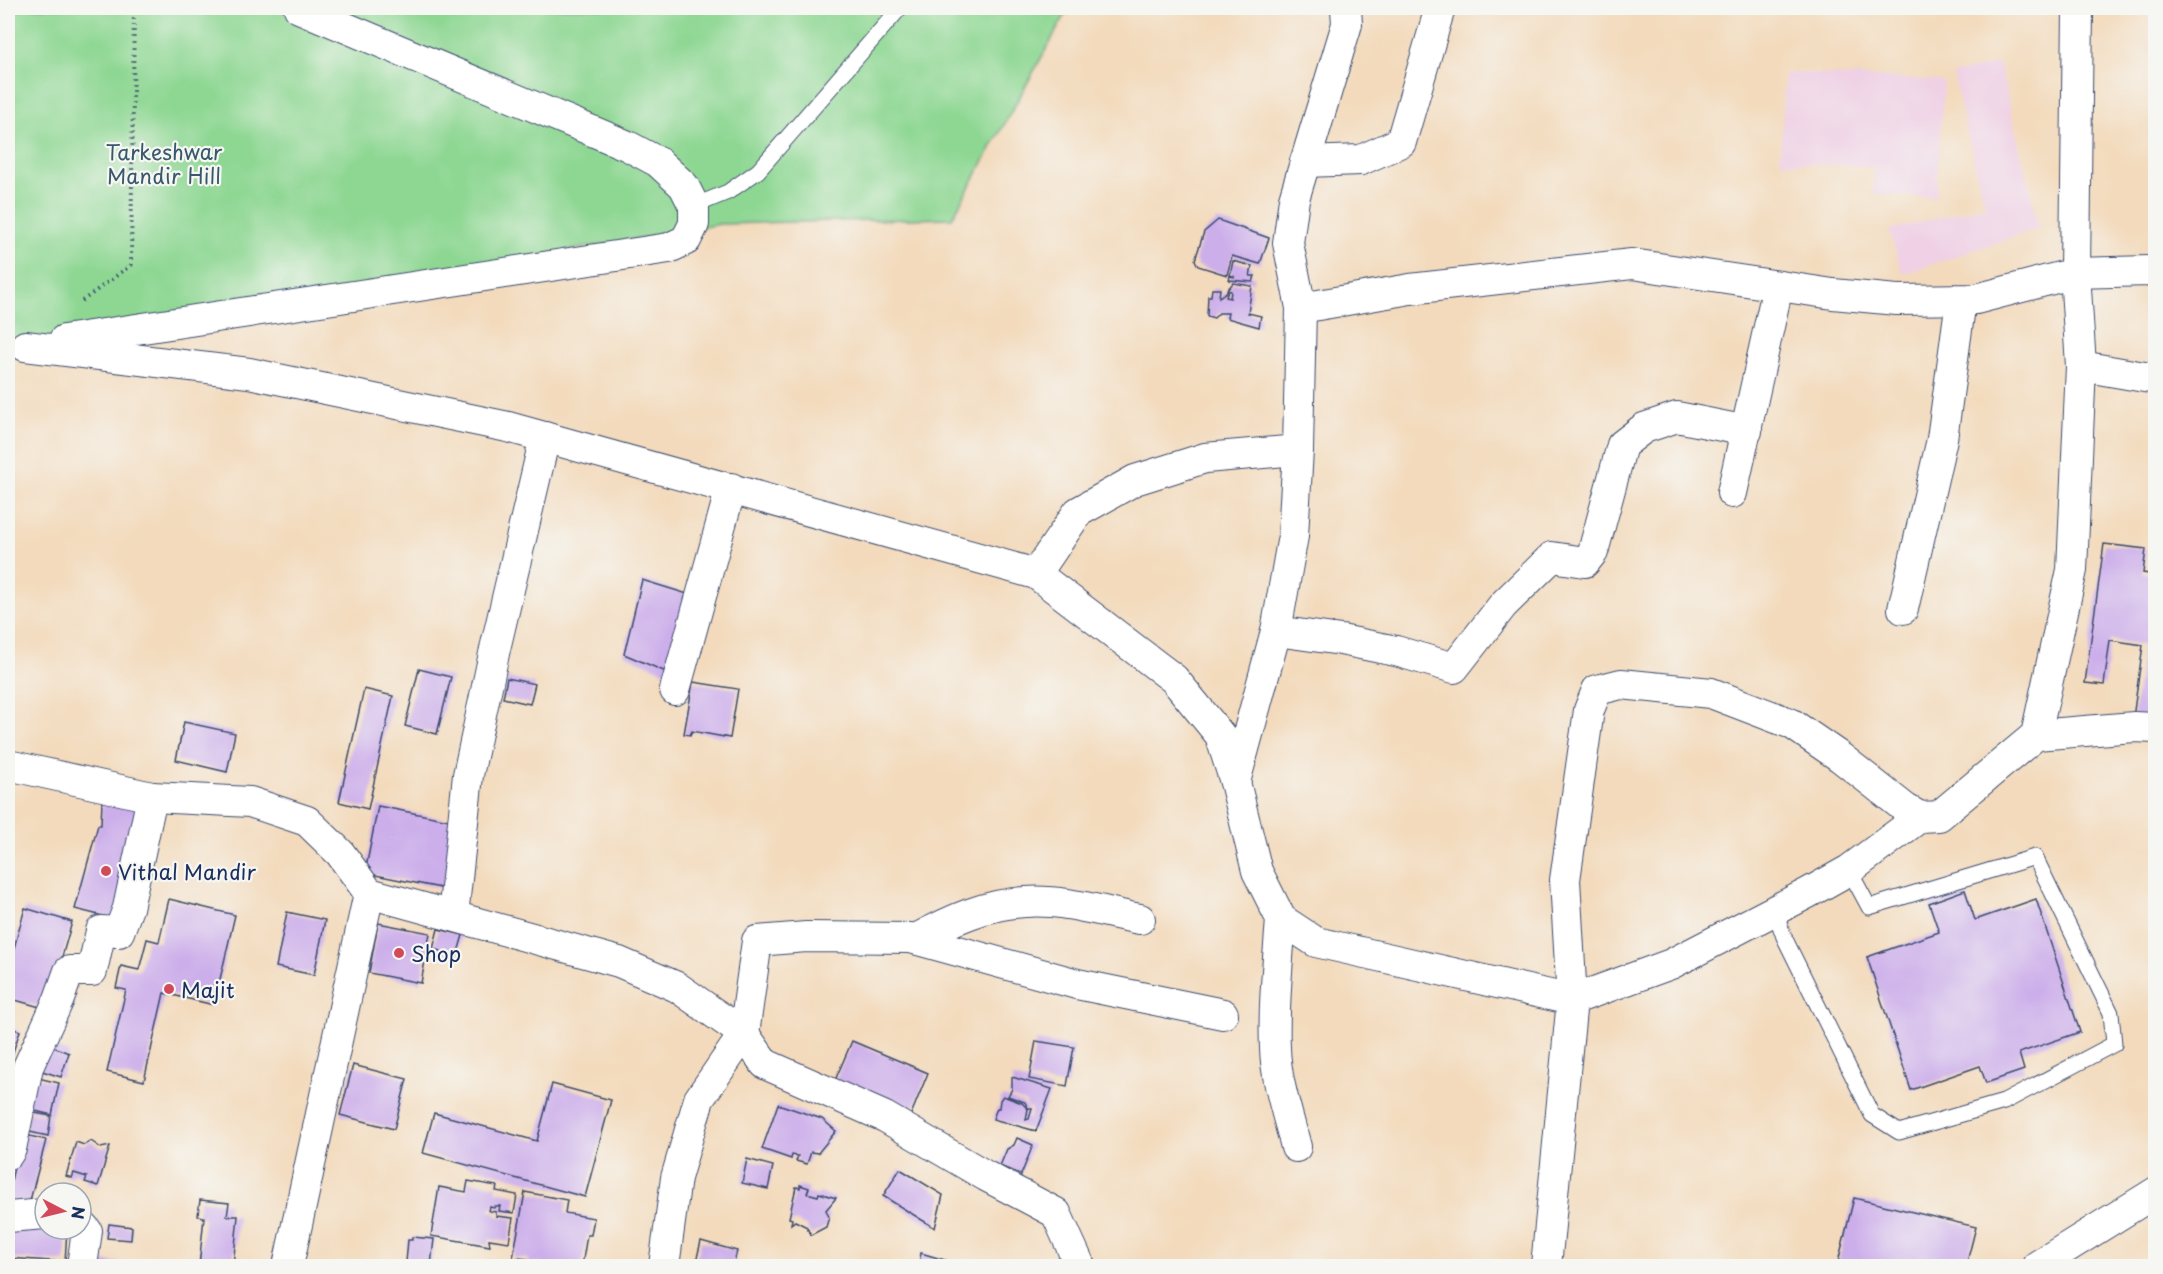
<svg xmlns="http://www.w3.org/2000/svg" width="2163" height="1274" font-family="'Playpen Sans',sans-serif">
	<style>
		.built { fill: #efd0e5 }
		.green { fill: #8ed793; stroke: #548378; stroke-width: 1.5 }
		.building { fill: #ccaeea }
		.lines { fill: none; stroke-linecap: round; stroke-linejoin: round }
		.service-casing { stroke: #3b496c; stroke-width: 17 }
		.minor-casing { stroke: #3b496c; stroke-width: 32 }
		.path { stroke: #3b496c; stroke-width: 4; stroke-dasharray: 1.5 4.5; stroke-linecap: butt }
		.service { stroke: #fff; stroke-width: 15 }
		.minor { stroke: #fff; stroke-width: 30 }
		.poi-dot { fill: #d1495b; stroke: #f6f6f2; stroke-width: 2 }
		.labels { text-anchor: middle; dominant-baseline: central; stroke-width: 4.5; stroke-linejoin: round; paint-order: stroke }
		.park-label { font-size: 21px; fill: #38596b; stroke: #f6f6f2 }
		.poi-label { font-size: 21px; fill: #1b2f5e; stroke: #f6f6f2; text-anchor: start }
	</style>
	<rect width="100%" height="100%" fill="#f6f6f2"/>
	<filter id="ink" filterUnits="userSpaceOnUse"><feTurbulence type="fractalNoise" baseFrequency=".0167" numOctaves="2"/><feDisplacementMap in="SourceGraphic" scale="12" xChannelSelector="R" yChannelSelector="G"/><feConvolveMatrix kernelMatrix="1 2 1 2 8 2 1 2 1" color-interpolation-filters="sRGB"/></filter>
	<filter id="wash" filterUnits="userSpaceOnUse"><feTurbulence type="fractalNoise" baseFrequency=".008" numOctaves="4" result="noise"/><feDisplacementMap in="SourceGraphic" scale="24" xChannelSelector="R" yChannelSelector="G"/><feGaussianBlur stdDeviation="1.35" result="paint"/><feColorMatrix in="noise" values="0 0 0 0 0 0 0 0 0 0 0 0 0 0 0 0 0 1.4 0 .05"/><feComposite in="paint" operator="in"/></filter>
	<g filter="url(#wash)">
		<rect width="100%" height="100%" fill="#f3dabc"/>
		<g class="built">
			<path d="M1999 63 2039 228 1903 274 1889 230 1985 206 1953 74Z"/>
			<path d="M1785 72 1944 81 1936 198 1873 194 1874 167 1780 162Z"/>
		</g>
		<path class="green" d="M8 8H1069L952 218 720 224 25 346 8 343Z"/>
		<g id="blocks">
			<g class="building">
				<path d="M1218 220 1269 238 1260 264 1232 256 1227 275 1198 266 1195 260 1204 232Z"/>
				<path d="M1233 261 1252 266 1250 276H1255L1253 282 1229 280 1230 276 1235 277 1230 275Z"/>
				<path d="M1233 283 1252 286 1248 313 1261 316 1259 327 1227 318 1228 313H1219L1214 318 1207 316 1208 296H1211L1212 289H1220L1219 297 1228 291 1226 297 1230 298 1231 291 1227 290Z"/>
				<path d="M2104 544 2146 549 2143 573 2156 575V721L2133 718 2143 645 2110 640 2104 685 2085 683Z"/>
				<path d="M642 580 694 596 673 675 624 654Z"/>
				<path d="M419 669 451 677 437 734 405 726Z"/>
				<path d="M507 678 535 684 530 704 503 698Z"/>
				<path d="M693 682 738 689 730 738 692 731 690 735 684 734Z"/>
				<path d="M364 689 393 696 368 809 339 802Z"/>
				<path d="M184 722 235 733 227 772 176 760Z"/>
				<path d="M102 801 132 807 138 811 115 919 75 909 98 825H101Z"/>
				<path d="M378 806 459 822 446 889 365 873Z"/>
				<path d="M1965 890 1975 920 2036 899 2080 1032 2019 1053 2024 1070 1986 1083 1980 1066 1911 1090 1867 957 1939 932 1929 903Z"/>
				<path d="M169 899 235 915 214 1005 164 993 144 1081 107 1072 126 990 116 988 121 966 139 970 147 939 159 942Z"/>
				<path d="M25 908 72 922 47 1009 8 998V970Z"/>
				<path d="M287 912 325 920 314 975 276 967Z"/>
				<path d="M378 923 430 933 421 983 369 973Z"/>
				<path d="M438 929 463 935 457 956 433 949Z"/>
				<path d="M8 1027 20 1031 10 1061 8 1060Z"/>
				<path d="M852 1041 928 1073 910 1117 833 1085Z"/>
				<path d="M1036 1041 1074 1047 1067 1086 1029 1079Z"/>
				<path d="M45 1044 69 1053 61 1077 36 1069Z"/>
				<path d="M353 1065 407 1079 394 1129 340 1115Z"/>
				<path d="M34 1077 59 1083 52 1115 23 1108Z"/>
				<path d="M1012 1077 1052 1089 1036 1131 993 1119 997 1108H999L1000 1100 1003 1096 1022 1103 1028 1109 1026 1120 1029 1119 1032 1108H1028L1025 1102 1008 1096 1012 1089Z"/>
				<path d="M552 1084 611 1100 585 1197 423 1153 434 1113 537 1141Z"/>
				<path d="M778 1104 822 1119 836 1131 818 1153 811 1152 807 1164 796 1161 798 1156 792 1155 791 1159 762 1149Z"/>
				<path d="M29 1112 51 1116 48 1136 25 1131Z"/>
				<path d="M22 1134 46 1140 27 1212 8 1207V1193Z"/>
				<path d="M1017 1138 1033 1145 1021 1175 1000 1166 1007 1149 1014 1145Z"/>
				<path d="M91 1141 101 1148 110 1146 98 1186 85 1182 87 1177 74 1173 72 1178 66 1176 76 1142 84 1145Z"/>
				<path d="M747 1159 773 1166 768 1189 742 1183Z"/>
				<path d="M900 1169 943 1195 935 1228 883 1196Z"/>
				<path d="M468 1181 497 1186 496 1191 517 1195 514 1213 499 1211 500 1206H495L494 1208 490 1207 489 1211 496 1212V1216L513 1218 509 1242 489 1239 490 1246 431 1236 439 1187 466 1192Z"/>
				<path d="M800 1185 809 1188 807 1193 818 1196 819 1193 836 1198 826 1210 829 1217 826 1227 811 1235 808 1229 807 1230V1227L795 1221 791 1224 792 1219 789 1218 796 1187 800 1188Z"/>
				<path d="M525 1192 567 1200 565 1213 594 1218 591 1235H587L582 1266H539L540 1262H538L537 1265 527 1263 528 1259 517 1258 516 1260 513 1258Z"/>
				<path d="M1854 1198 1976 1227 1966 1266H1837Z"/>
				<path d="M200 1200 229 1203 227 1216H238L233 1266H199L204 1217 198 1216Z"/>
				<path d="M8 1223 45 1229H67L65 1262 8 1258Z"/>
				<path d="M109 1224 132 1227 131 1240 107 1238Z"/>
				<path d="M412 1237 434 1239 431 1265 406 1262 408 1240H412Z"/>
				<path d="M701 1241 737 1251 733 1266H695Z"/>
				<path d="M921 1253 955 1263V1266H919Z"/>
				<path d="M89 1261 135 1263 134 1266H89Z"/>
			</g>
		</g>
	</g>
	<g filter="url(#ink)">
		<use href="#blocks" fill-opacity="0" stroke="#3b496c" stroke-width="1.5"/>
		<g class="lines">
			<defs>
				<g id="service">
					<path d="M694 206 728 192 758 171 900 8"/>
					<path d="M1775 911 1784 937 1872 1115 1899 1132 2004 1102 2114 1044 2111 1013 2035 857 1869 907 1849 870"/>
				</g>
				<g id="minor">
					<path d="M1305 162 1361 160 1401 142 1440 8"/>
					<path d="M1301 308 1410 289 1632 264 1833 294 1897 300 1976 299 2075 273 2149 271 2156 274"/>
					<path d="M64 340 669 248 686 240 694 224V206L684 186 658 162 628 146 299 8"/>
					<path d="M25 346 249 373 508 427 1036 574 1174 679 1220 735 1235 782 1257 871 1281 919 1316 942 1572 1000 1565 880 1589 710 1597 690 1621 684 1711 693 1792 724 1840 757 1906 809 1920 817"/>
					<path d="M2081 366 2156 379"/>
					<path d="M1732 493 1778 286"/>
					<path d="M1036 574 1078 512 1135 480 1205 458 1298 450"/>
					<path d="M1903 609 1942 439 1961 300"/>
					<path d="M1276 631 1341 640 1396 651 1454 668 1503 605 1552 557 1585 562 1593 552 1622 445 1644 428 1677 417 1747 431"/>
					<path d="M675 690 731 488"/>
					<path d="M2036 735 2134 727 2156 728"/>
					<path d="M8 765 152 797 250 802 307 821 340 853 369 893 619 962 677 987 744 1034 765 1064 885 1117 986 1176 1056 1213 1080 1266"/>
					<path d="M1235 782 1276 631 1293 536 1298 450 1301 308 1288 243 1294 199 1347 24 1346 8"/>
					<path d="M453 916 468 775 495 649 545 437"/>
					<path d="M1281 919C1278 962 1273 1005 1275 1048 1276 1081 1288 1115 1296 1147"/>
					<path d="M916 939C951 920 986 904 1025 902 1063 899 1103 912 1140 919"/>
					<path d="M8 1154 11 1149 28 1067 59 999 69 971H92L101 931 119 932 128 908 152 797"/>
					<path d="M8 1217 45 1214"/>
					<path d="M81 1224 87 1231 82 1266"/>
					<path d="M288 1266 369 893"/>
					<path d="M664 1266 676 1178 699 1099 744 1034 757 941 806 937 911 938 1077 984 1223 1014"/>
					<path d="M1546 1266 1572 1000 1671 964 1808 893 1849 870 1920 817 1939 816 2036 735 2072 570 2081 366 2075 273 2078 8"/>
					<path d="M2037 1266 2156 1192"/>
				</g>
			</defs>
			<use href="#service" class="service-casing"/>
			<use href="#minor" class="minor-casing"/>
			<path class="path" d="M82 301 131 265 134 8"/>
			<use href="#service" class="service"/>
			<use href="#minor" class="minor"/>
		</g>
	</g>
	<g class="poi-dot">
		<circle cx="106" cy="871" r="6"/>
		<circle cx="399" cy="953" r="6"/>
		<circle cx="169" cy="989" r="6"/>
	</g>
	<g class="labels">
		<g class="park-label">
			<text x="164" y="151">Tarkeshwar<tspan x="164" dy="24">Mandir Hill</tspan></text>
		</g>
		<g class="poi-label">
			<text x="118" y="871">Vithal Mandir</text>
			<text x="411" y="953">Shop</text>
			<text x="181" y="989">Majit</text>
		</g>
	</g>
	<rect width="2163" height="1274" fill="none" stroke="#f6f6f2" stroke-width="30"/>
	<g transform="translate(63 1211) rotate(97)"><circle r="28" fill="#f6f6f2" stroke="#9ea6b7" stroke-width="1.5"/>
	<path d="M0-4.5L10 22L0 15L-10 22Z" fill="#d1495b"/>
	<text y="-9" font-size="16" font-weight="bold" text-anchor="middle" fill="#1b2f5e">N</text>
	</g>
</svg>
